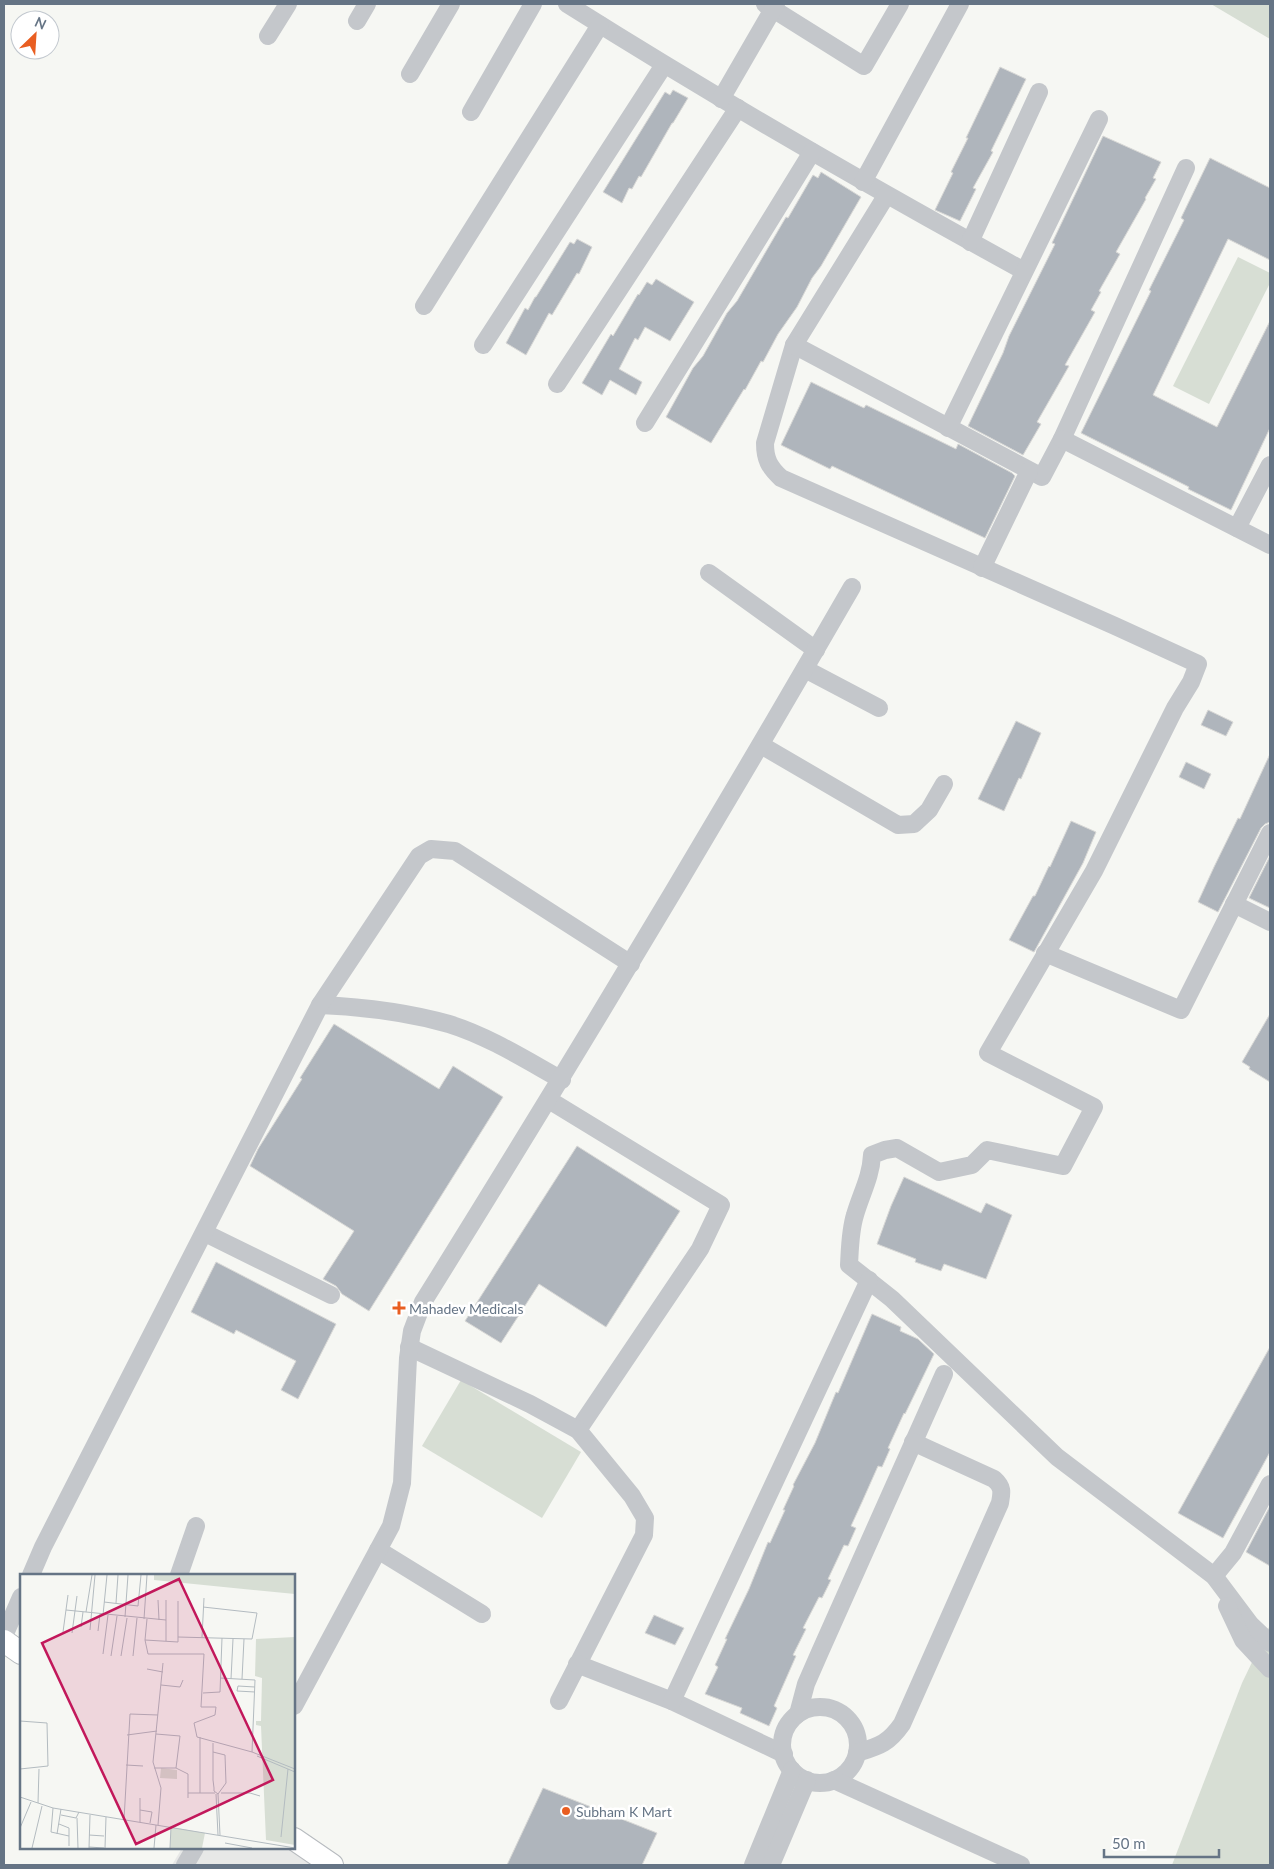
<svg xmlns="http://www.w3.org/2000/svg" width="1274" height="1869" font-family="Lato,sans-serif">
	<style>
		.built { fill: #e7e8e7 }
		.green { fill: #d7ded4 }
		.building { fill: #afb5bc; stroke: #d8d8d6 }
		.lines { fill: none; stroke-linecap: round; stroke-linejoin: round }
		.major-casing { stroke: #b7bbbf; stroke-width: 24 }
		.minor { stroke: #c4c7cb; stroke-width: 18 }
		.major { stroke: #fff; stroke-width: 22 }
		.poi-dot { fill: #e95e21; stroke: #fff; stroke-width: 2 }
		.labels { text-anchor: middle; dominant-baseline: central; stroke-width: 5; stroke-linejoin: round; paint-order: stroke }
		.poi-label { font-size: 14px; fill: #657485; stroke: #fff; text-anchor: start }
		.inset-road { fill: none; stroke: #b3bbc0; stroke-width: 1 }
		.view { fill: #c2185b; fill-opacity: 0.15; stroke: #c2185b; stroke-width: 2.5 }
		.inset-edge { fill: none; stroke: #657485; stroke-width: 2.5 }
	</style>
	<rect width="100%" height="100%" fill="#f6f7f3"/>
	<path class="built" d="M182 1848H294L332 1865H172Z"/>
	<g class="green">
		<path d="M1211 4H1270V39Z"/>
		<path d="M1238 257 1270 273V283L1209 404 1173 386Z"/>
		<path d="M461 1380 581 1452 542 1518 422 1446Z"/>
		<path d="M1270 1625V1865H1172L1242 1683Z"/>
	</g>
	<g class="building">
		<path d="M1000 67 1026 79 991 151 993 152 973 188 976 189 960 221 935 210 953 173 951 172 968 138H966Z"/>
		<path d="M673 90 688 98 673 123H672L641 177 639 176 632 189 629 188 622 203 603 192 665 92 670 95Z"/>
		<path d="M1103 136 1161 162 1153 178 1156 179 1145 198 1146 199 1116 252 1120 254 1099 291 1101 292 1091 310 1095 312 1065 365 1069 366 1037 422 1041 424 1023 455 968 426 1003 353 1009 336 1055 244 1052 243Z"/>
		<path d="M1210 158 1270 188V260L1228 239 1153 395 1217 427 1270 321V428L1231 510 1188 489 1189 487 1081 433 1151 291 1149 290 1184 220 1181 218Z"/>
		<path d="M821 172 861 197 821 266 812 278 797 307 778 334 763 362 761 361 745 390 744 389 711 443 666 417 693 368 703 356 727 313 737 301 786 217 788 218 813 175 818 178Z"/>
		<path d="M577 239 592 247 579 274 577 273 552 315 549 313 526 355 506 343 525 308 528 310 535 297H536L570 242 574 244Z"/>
		<path d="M656 279 694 302 670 341 645 327 638 340 635 338 619 369 642 382 636 395 610 380 602 395 582 383 611 334 613 336 638 294 639 295 647 282 652 285Z"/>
		<path d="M811 382 864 408 866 405 956 449 958 444 1012 473 1015 476 985 538 832 466 830 469 781 445Z"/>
		<path d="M1208 710 1233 722 1226 736 1201 725Z"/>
		<path d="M1016 721 1041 733 1021 779 1019 778 1004 811 978 799Z"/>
		<path d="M1270 754V822L1265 824 1261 828 1218 912 1198 902 1214 867 1238 818 1240 819Z"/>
		<path d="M1186 762 1211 774 1204 789 1179 777Z"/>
		<path d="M1071 821 1096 832 1083 863 1034 952 1009 940 1033 896H1035L1049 866 1050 867Z"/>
		<path d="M1270 856V908L1249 898Z"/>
		<path d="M1270 1014V1082L1249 1069 1250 1067 1242 1062Z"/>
		<path d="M334 1024 439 1089 453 1066 503 1097 369 1311 342 1294 336 1286 323 1279 354 1231 250 1166 258 1149 302 1079 300 1078Z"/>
		<path d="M577 1146 680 1211 606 1327 539 1284 501 1343 465 1321Z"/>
		<path d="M904 1177 981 1213 986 1203 1012 1215 986 1279 944 1264 941 1271 915 1262 916 1259 877 1244 891 1206Z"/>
		<path d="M216 1262 336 1324 298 1399 281 1390 296 1361 236 1330 234 1334 191 1312Z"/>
		<path d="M872 1314 901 1327 900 1331 918 1339 934 1354 905 1414 904 1413 888 1448 890 1449 882 1467 878 1466 862 1502 851 1526 856 1528 848 1546 844 1545 828 1579 831 1580 822 1598 819 1597 803 1628 806 1629 793 1655 796 1656 774 1706 777 1708 769 1726 740 1713 742 1708 705 1694 718 1667 715 1665 727 1639H725L749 1589 768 1542 770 1543 785 1510H783L794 1486 793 1485 815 1443 836 1392 838 1393Z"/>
		<path d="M1270 1347V1452L1223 1538 1178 1513Z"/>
		<path d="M1270 1506V1566L1246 1552Z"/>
		<path d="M654 1615 684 1628 675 1645 645 1633Z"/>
		<path d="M543 1788 657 1833 642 1865H507Z"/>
	</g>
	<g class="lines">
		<defs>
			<g id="major">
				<path d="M4 1641 21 1653"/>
				<path d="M294 1839 332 1865"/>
			</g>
		</defs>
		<use href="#major" class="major-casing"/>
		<g class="minor">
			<path d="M567 4C716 98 869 186 1024 271"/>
			<path d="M765 4 864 66 900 4"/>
			<path d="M357 21 367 4"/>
			<path d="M268 36 288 4"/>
			<path d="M410 74 451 4"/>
			<path d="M721 99 776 4"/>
			<path d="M471 112 533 4"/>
			<path d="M863 182 960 4"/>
			<path d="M886 196 794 345 765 443C765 459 769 467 781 478L1115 626 1198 664 1191 682 1175 708 1094 871 988 1053 1094 1107 1063 1166 987 1150 972 1165 939 1172 897 1148 885 1150 872 1155C871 1177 861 1194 855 1215 850 1231 850 1248 849 1265L892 1299 1057 1457 1214 1576 1250 1624 1270 1643"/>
			<path d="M970 242 1039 92"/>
			<path d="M424 306 600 25"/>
			<path d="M483 345 664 65"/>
			<path d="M794 345 1042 477 1062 439 1186 168"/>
			<path d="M557 384 738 108"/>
			<path d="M645 423 812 152"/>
			<path d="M948 428 1099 119"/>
			<path d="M1062 439 1270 545"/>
			<path d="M1237 528 1270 465"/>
			<path d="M982 568 1029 471"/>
			<path d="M709 573 816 650"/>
			<path d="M805 669 879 708"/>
			<path d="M761 745 898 825 914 824 929 810 944 784"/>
			<path d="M1234 904 1270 922"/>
			<path d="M1045 953 1181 1010 1270 833"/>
			<path d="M320 1005C364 1007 407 1012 449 1024 488 1036 526 1060 562 1080"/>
			<path d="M549 1100 721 1205 700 1249 578 1430"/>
			<path d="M205 1233 331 1295"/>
			<path d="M409 1347 530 1404 578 1430 632 1496 645 1518 644 1535 559 1701"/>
			<path d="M378 1550 482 1614"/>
			<path d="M31 1575 43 1547 320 1005 419 856 431 849 455 851 631 964"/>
			<path d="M179 1575 196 1526"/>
			<path d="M1214 1576 1233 1553 1270 1484"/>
			<path d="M1227 1606 1243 1640 1270 1669"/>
			<path d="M4 1636 21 1597"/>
			<path d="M577 1664 672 1701 784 1754"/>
			<path d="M672 1701 869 1280"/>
			<path d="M294 1706 391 1526 402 1483 408 1358 412 1331 423 1302C570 1066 713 828 852 587"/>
			<circle cx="820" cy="1745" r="38"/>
			<path d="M798 1714 806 1684 820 1652 944 1374"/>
			<path d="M857 1753C879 1746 888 1744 902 1724L1000 1503C1002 1492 1003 1487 994 1479L913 1442"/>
			<path d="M834 1780 1021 1865"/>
			<path d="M185 1865 195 1848"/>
			<path d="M753 1865 792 1770"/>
			<path d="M771 1865 807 1780"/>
		</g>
		<use href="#major" class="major"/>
	</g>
	<g class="poi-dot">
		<path d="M396.5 1300.5h5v5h5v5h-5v5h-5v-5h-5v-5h5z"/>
		<circle cx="566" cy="1811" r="5"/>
	</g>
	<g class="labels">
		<g class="poi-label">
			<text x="409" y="1308">Mahadev Medicals</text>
			<text x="576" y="1811">Subham K Mart</text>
		</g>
	</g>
	<g transform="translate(20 1574)">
		<rect width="275" height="275" fill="#f6f7f3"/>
		<path d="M134 1H275V20L134 6ZM275 63V271L246 266 241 152 236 151V147H241L242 104 235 102 236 65ZM141 194 157 196V205L140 204ZM151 253 185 259 182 274H150Z" fill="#d7ded4"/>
		<path class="inset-road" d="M138 26 139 46M84 28 118 32 121 1M96 29 98 1M46 36 146 46M66 38 72 1M83 41 87 1M105 43 108 1M124 45 127 1M127 45 125 66 128 80H184L181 133H196L195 141 174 149 177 163 232 178 275 195M61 53 63 38M70 56 75 1M78 57 80 40M43 58 48 21M52 59 57 22M158 63 232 65 237 39 183 33M182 63 184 24M125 66 158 68V27M146 67V26M83 80 88 41M91 82 97 42M101 82 107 44M113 82 117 44M127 95 143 98M200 104 235 106 232 178M211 105 213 65M222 105 224 65M141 111 160 113 163 106M235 118 217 117 218 112 235 113M183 119 200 118 202 64M0 147 27 149 28 192 0 195M136 160 160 162 156 194M107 161 137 157M193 169V206L194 214V217L198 220 206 209 205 181 193 178M237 182 275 198M106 191 123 192M134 194H156L168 200V224M168 219H195M180 219V163M201 219H230L240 222M196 220 198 261M198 220 200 261M0 223 33 234 275 274M18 229 19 195M33 234 31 258 49 262M120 236 132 238 130 249M41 241 56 244 59 238M57 244 58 274M104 246 110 140 138 141M120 248V224M39 250 49 254V272M138 251 141 214 133 188 143 89M0 254 11 228M37 260 41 235M69 261 84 262M261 263 268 195M205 269 232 274M69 273 84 274M12 274 22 232M69 274 70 241M85 274 86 243M134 274 136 251M150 274 151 253"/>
		<path class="view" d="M159 5 253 206 116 270 22 69Z"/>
		<rect width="275" height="275" class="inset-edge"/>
	</g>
	<rect width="1274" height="1869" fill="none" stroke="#657485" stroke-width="10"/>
	<g transform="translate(35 35) rotate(25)"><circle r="24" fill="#ffffff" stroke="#c1c7ce"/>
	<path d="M0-4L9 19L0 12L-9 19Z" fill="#e95e21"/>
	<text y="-8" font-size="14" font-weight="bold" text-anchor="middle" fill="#657485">N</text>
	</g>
	<path d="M1104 1849v8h115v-8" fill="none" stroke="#657485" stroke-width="2.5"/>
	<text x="1112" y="1849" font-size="15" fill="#657485" stroke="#ffffff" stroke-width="4" paint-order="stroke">50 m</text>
</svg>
